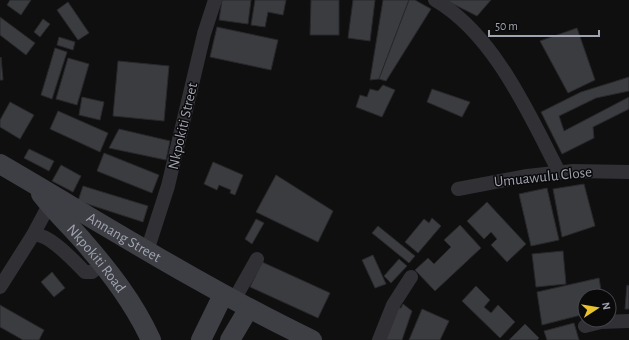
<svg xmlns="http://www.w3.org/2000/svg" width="629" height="340" font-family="'Alegreya Sans',sans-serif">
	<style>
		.building { fill: #3b3c40; stroke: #29292c }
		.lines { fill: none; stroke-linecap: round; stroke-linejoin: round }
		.street { stroke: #303035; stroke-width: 14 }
		.secondary { stroke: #3e3f45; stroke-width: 20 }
		.labels { text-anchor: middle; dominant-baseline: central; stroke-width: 3; stroke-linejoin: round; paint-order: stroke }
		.street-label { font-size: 15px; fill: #a0a3b0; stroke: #0a0a0b }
	</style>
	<rect width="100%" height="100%" fill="#0f0f10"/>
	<g class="building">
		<path d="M10 0H31L21 15 7 5Z"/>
		<path d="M222 0H251L248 24 219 20Z"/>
		<path d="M255 0H286L283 15 268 12 265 27 251 25Z"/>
		<path d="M311 0H339V35H310Z"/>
		<path d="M353 0H375L370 41 348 38Z"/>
		<path d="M383 0H409L379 79 370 80Z"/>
		<path d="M409 0H415L431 9 386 81 379 79Z"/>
		<path d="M445 0H491L477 16Z"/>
		<path d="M68 2 89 33 78 40 57 10Z"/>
		<path d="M0 17 35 43 26 55 0 35Z"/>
		<path d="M43 19 50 24 40 37 34 32Z"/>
		<path d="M217 27 278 40 271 70 210 57Z"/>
		<path d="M577 28 595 80 568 93 540 41Z"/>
		<path d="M59 37 75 42 73 50 57 45Z"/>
		<path d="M55 48 67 52 52 99 41 95Z"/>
		<path d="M1 57 3 80H0V58Z"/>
		<path d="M68 58 89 64 77 105 56 99Z"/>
		<path d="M118 61 169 66 164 121 113 116Z"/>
		<path d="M629 77V91L596 98 559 116 564 131 629 97V109L593 127 594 138 562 154 541 112 581 92Z"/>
		<path d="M383 85 395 90 382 117 356 107 360 95 367 97 370 89 378 91Z"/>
		<path d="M432 89 470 102 462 117 427 102Z"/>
		<path d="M82 97 104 102 100 120 79 115Z"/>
		<path d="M10 102 34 115 20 139 0 127V120Z"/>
		<path d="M58 111 108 133 100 152 50 129Z"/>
		<path d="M119 129 170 141 166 160 109 148Z"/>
		<path d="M29 149 54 161 49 171 24 158Z"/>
		<path d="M104 153 159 175 152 193 97 171Z"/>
		<path d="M213 162 243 175 235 195 230 193 231 190 219 185 217 190 204 184Z"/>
		<path d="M61 165 81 176 73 192 52 181Z"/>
		<path d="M276 175 333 211 318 242 256 212Z"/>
		<path d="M584 184 595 226 562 237 553 189Z"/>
		<path d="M83 186 148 206 143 222 78 201Z"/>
		<path d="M547 188 559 240 531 246 519 194Z"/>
		<path d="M487 202 526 244 507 262 491 245 497 239 491 232 484 239 467 221Z"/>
		<path d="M432 218 441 226 418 253 405 242 424 219 429 223Z"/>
		<path d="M256 219 264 223 252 244 245 239Z"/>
		<path d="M460 225 481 248 435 291 415 270 428 258 434 264 451 247 444 240Z"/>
		<path d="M378 226 415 256 409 263 372 233Z"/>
		<path d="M563 251 566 284 536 287 532 254Z"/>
		<path d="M373 255 386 284 375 288 362 260Z"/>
		<path d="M399 259 407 266 391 283 384 276Z"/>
		<path d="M262 262 330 293 318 318 250 287Z"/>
		<path d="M52 272 65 288 54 297 41 282Z"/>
		<path d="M599 278 602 296H585V314L542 325 537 292Z"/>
		<path d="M627 285 629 286V309H625Z"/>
		<path d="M476 286 490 300 484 307 491 313 498 305 515 322 500 338 462 301Z"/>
		<path d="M403 304 412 311 402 340H385L396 307 401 308Z"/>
		<path d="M0 305 44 330 39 340H23L0 327Z"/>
		<path d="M422 309 449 321 440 340H409Z"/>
		<path d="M574 323 579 340H547L544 331Z"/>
		<path d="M525 324 539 338 537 340H509Z"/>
	</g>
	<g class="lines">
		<g class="street">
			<path d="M435 0C494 34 529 114 559 172"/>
			<path d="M458 189 527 176 573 171 629 172"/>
			<path d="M33 235 49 205"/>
			<path d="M147 251 168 186 204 34 215 0"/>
			<path d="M0 287 33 235C48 232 75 262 85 272H92L102 264"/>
			<path d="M234 300 257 259"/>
			<path d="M585 326 601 322 629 321"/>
			<path d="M379 340 393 305 411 277"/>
		</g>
		<g class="secondary">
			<path id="s1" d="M0 164C103 224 204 288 312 340"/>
			<path id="s2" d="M41 194C54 211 70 226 84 242 110 272 134 303 151 340"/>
			<path d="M201 340 223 295"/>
			<path d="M230 340 249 308"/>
		</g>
	</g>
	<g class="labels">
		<g class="street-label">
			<text transform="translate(183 126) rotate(-77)">Nkpokiti Street</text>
			<text transform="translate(543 177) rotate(-6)">Umuawulu Close</text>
			<text stroke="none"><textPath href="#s1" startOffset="144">Annang Street</textPath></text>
			<text stroke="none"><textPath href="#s2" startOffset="85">Nkpokiti Road</textPath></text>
		</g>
	</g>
	<g transform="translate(597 308) rotate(78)"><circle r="19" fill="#0a0a0b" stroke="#46474d"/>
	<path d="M0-3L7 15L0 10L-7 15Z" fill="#e8c32e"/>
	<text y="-6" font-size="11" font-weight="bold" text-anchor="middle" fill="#a0a3b0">N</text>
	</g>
	<path d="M489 30v6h110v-6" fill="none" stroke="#a0a3b0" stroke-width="2"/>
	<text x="495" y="30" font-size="12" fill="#a0a3b0" stroke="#0a0a0b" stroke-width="3" paint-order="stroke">50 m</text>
</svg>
